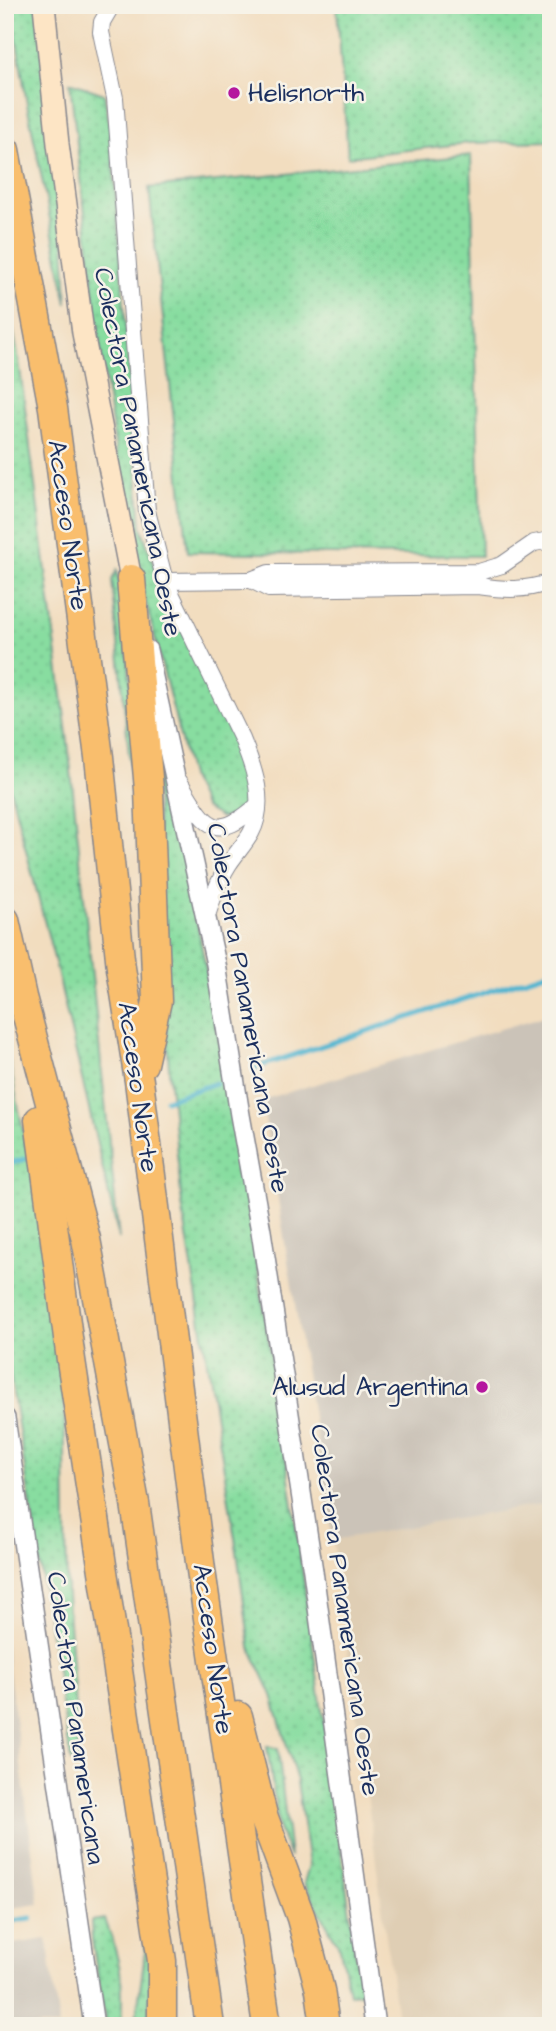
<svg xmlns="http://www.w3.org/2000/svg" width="556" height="2031" font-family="'Architects Daughter',sans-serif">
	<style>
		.built { fill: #dfceb4 }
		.industrial { fill: #cbc3b8 }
		.grass { fill: url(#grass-dots); stroke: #52867f; stroke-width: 2 }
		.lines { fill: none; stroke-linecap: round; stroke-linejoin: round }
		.stream { stroke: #51b5d0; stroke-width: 5 }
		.minor-casing { stroke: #86868e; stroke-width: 18 }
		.tertiary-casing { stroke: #86868e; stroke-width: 22 }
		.secondary-casing { stroke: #86868e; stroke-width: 24 }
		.motorway-casing { stroke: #86868e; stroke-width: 31 }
		.minor { stroke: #fff; stroke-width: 16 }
		.tertiary { stroke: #fff; stroke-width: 19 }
		.secondary { stroke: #fde5c5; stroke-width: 21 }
		.motorway { stroke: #f9be6d; stroke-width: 28 }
		.poi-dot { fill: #b5179e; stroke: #f7f3e8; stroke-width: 2.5 }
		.labels { text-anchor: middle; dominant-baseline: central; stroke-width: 5; stroke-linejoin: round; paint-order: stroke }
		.poi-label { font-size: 26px; fill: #1b2f5e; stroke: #f7f3e8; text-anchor: start }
		.street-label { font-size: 26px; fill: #1b2f5e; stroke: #f7f3e8 }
	</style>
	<defs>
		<pattern id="grass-dots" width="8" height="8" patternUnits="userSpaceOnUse" patternTransform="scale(1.75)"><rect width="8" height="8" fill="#88dda0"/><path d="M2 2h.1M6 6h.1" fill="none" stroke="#75be8c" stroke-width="1.8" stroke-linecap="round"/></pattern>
	</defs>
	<rect width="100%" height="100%" fill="#f7f3e8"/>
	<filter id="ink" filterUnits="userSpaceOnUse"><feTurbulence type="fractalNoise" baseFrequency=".0143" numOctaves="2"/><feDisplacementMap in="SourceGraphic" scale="14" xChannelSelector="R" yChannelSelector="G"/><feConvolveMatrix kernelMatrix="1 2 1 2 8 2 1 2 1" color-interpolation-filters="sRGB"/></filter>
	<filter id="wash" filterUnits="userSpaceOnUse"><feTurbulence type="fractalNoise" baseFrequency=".00686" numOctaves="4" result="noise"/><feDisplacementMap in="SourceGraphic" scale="28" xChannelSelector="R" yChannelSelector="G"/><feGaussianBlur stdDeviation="1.57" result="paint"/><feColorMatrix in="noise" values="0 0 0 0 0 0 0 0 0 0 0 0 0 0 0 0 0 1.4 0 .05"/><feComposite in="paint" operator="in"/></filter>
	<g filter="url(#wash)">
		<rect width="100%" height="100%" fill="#f2ddbf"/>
		<path class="built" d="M551 1503V2026H398L333 1540Z"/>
		<g class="industrial">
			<path d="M551 1014V1503L333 1540 262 1100Z"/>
			<path d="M5 1641 39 1904 5 1909Z"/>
			<path d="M47 1939 59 2026H5V1945Z"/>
		</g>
		<g class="grass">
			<path d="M11 5H41L64 237 67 304 27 104Z"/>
			<path d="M351 5H551V141L469 143 348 157 337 8Z"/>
			<path d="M70 82 104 94 111 135 141 527 159 581 237 742 254 796 239 814 222 818 205 808 191 780 130 539 101 354Z"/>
			<path d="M471 155 481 556 188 552 149 188Z"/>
			<path d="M5 287 19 361 68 742 119 1239 56 966 5 769Z"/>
			<path d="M117 570 124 613 141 805 135 816 112 580Z"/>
			<path d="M153 712C248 1134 301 1565 361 1993L349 1994 340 1948 304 1883 309 1865 297 1781 272 1695 250 1647 237 1551 182 1204 170 1083 164 996Z"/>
			<path d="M5 1040 52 1276 64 1386 67 1596 79 1759 71 1761 5 1342Z"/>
			<path d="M267 1746 278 1749 290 1857 279 1829Z"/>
			<path d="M145 1908 152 1954 148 2026H135L145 1954Z"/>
			<path d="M105 1919C121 1963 124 1979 121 2026H106L92 1940 91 1921Z"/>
		</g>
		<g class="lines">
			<g class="stream">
				<path d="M254 1068 551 971"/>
				<path d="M166 1100 216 1083"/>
				<path d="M5 1165 25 1159"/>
				<path d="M5 1922 31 1918"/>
			</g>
		</g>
	</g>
	<g filter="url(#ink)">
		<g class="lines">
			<defs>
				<g id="minor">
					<path d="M112 5 102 22 101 32 115 98 147 511 165 581 242 739C254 768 267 803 251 833 245 844 236 853 229 864 218 881 212 900 206 919"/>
					<path d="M551 540 534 543 502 565 479 572 269 573 251 580 269 589 478 586C506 590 524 591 551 582"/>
					<path d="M165 581 251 580"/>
					<path d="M179 781C205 823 212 846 258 805"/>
				</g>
				<g id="tertiary">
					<path d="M147 650 216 964 240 1115 261 1231 313 1571 375 2026"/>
					<path d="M5 1418 94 2026"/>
				</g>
				<path id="secondary" d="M44 5 58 144 83 333 131 579"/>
				<g id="motorway">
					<path d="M5 150 53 408 99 757 121 968 139 1081 201 1570 267 2026"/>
					<path d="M131 579 149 790 157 1001 143 1064"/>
					<path d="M5 920 22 997 86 1239 135 1503 210 2026"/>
					<path d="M39 1120 71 1360 162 1961V2026"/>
					<path d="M238 1716 263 1815 301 1918 320 1990 325 2026"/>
				</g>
			</defs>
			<use href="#minor" class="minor-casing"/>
			<use href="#tertiary" class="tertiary-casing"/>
			<use href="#secondary" class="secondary-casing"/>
			<use href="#motorway" class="motorway-casing"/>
			<use href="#minor" class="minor"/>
			<use href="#tertiary" class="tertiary"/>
			<use href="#secondary" class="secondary"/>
			<use href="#motorway" class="motorway"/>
		</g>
	</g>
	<g class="poi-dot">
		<circle cx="234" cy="93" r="7"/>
		<circle cx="482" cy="1387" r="7"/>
	</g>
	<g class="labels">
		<g class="poi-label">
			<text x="248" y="93">Helisnorth</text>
			<text x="468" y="1387" text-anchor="end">Alusud Argentina</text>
		</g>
		<g class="street-label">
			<text transform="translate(138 452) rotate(79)">Colectora Panamericana Oeste</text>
			<text transform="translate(68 525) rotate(82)">Acceso Norte</text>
			<text transform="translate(248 1008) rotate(80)">Colectora Panamericana Oeste</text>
			<text transform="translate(138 1087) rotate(82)">Acceso Norte</text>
			<text transform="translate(345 1610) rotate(82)">Colectora Panamericana Oeste</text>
			<text transform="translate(213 1649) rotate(82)">Acceso Norte</text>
			<text transform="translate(76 1718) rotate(82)">Colectora Panamericana</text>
		</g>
	</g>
	<rect width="556" height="2031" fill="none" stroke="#f7f3e8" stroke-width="28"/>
</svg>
